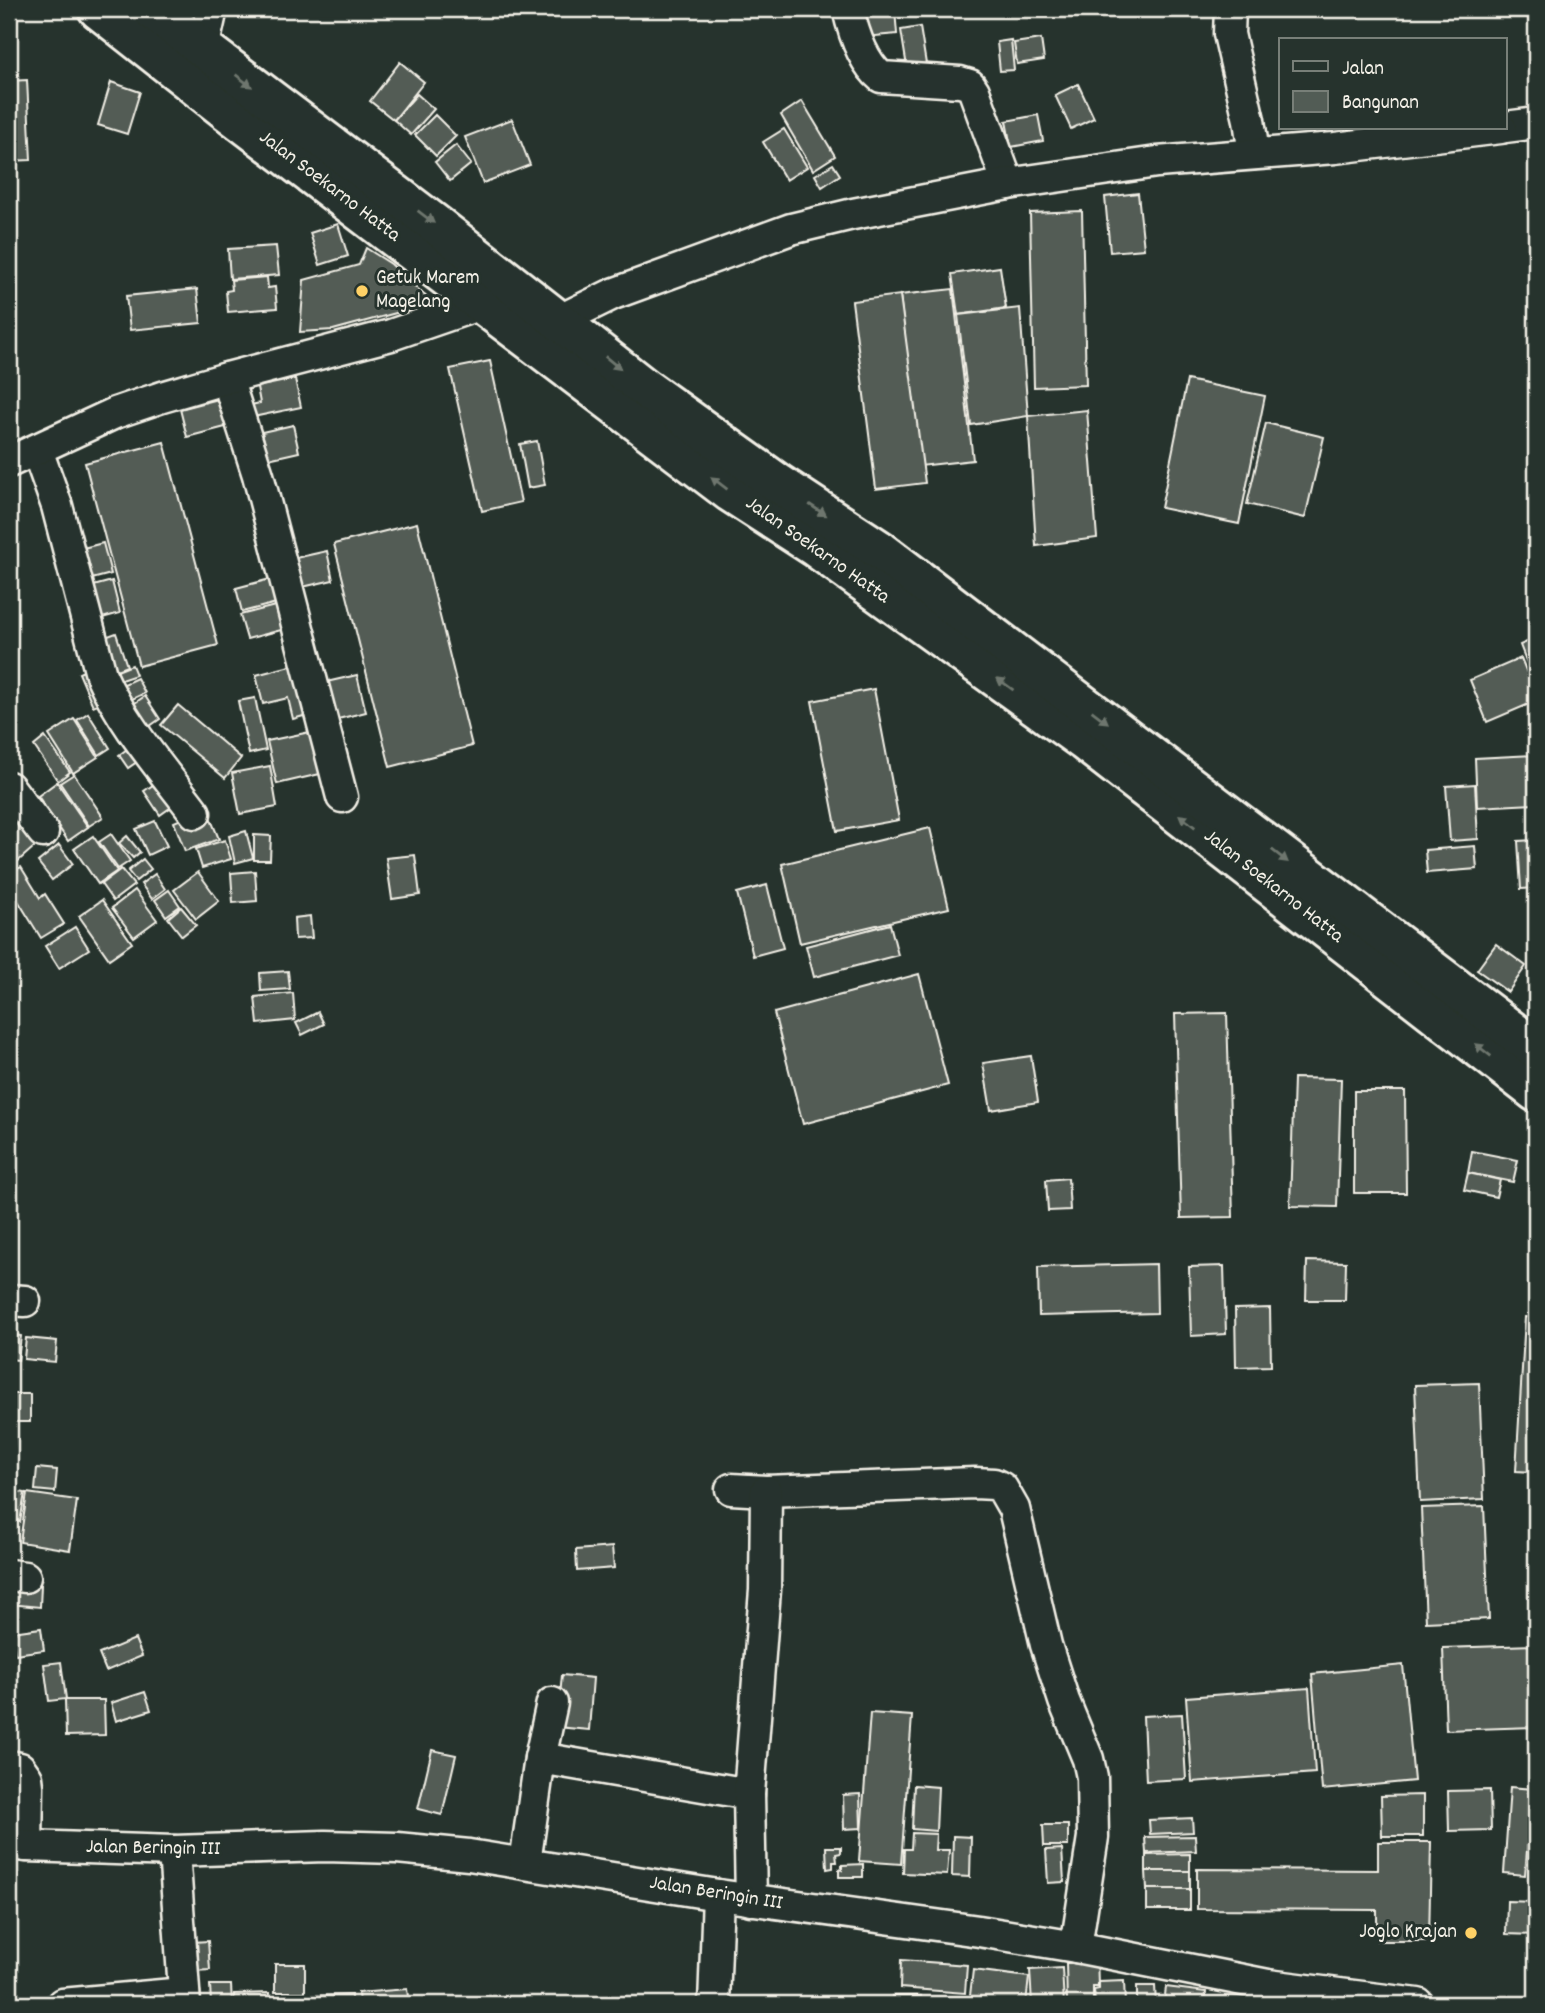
<svg xmlns="http://www.w3.org/2000/svg" width="1545" height="2013" font-family="Dekko,sans-serif">
	<style>
		.building { fill: #525c55; stroke: #f4f1e8; stroke-width: 2 }
		.lines { fill: none; stroke-linecap: round; stroke-linejoin: round }
		.minor-casing { stroke: #f4f1e8; stroke-width: 35 }
		.highway-casing { stroke: #f4f1e8; stroke-width: 44 }
		.minor { stroke: #26332d; stroke-width: 30 }
		.highway { stroke: #26332d; stroke-width: 38 }
		.oneway { fill: #6e766e }
		.poi-dot { fill: #ffd166; stroke: #26332d; stroke-width: 2.5 }
		.labels { text-anchor: middle; dominant-baseline: central; stroke-width: 6; stroke-linejoin: round; paint-order: stroke }
		.street-label { font-size: 21px; fill: #f4f1e8; stroke: #26332d }
		.poi-label { font-size: 21px; fill: #f4f1e8; stroke: #26332d; text-anchor: start }
	</style>
	<rect width="100%" height="100%" fill="#26332d"/>
	<filter id="ink" filterUnits="userSpaceOnUse"><feTurbulence type="fractalNoise" baseFrequency=".0143" numOctaves="2"/><feDisplacementMap in="SourceGraphic" scale="14" xChannelSelector="R" yChannelSelector="G"/><feConvolveMatrix kernelMatrix="1 2 1 2 8 2 1 2 1" color-interpolation-filters="sRGB"/></filter>
	<g filter="url(#ink)">
		<g class="building">
			<path d="M895 10 897 34 864 37 862 13Z"/>
			<path d="M920 27 926 64 907 67 901 30Z"/>
			<path d="M1041 39 1044 60 1017 64 1014 43Z"/>
			<path d="M1011 40 1014 70 1000 71 997 42Z"/>
			<path d="M400 62 424 82 394 120 370 101Z"/>
			<path d="M27 80 31 160 9 161V81Z"/>
			<path d="M111 82 140 92 127 134 98 125Z"/>
			<path d="M1078 84 1094 118 1071 129 1055 95Z"/>
			<path d="M417 94 434 109 411 135 394 120Z"/>
			<path d="M802 101 835 156 813 170 781 115Z"/>
			<path d="M435 115 456 136 436 156 415 135Z"/>
			<path d="M1038 115 1043 141 1011 147 1006 121Z"/>
			<path d="M512 119 530 165 483 183 465 137Z"/>
			<path d="M784 129 807 167 786 180 763 142Z"/>
			<path d="M456 145 471 164 450 181 435 162Z"/>
			<path d="M833 164 840 175 822 187 815 175Z"/>
			<path d="M1138 193 1144 249 1110 252 1105 197Z"/>
			<path d="M1082 211 1086 385 1034 387 1030 213Z"/>
			<path d="M338 224 348 256 320 265 310 233Z"/>
			<path d="M276 246 279 275 230 279 228 249Z"/>
			<path d="M366 248 391 264 433 303 333 330 300 332 304 280 359 265Z"/>
			<path d="M1000 267 1006 308 958 315 952 274Z"/>
			<path d="M267 277 268 288 275 287 277 308 228 312 226 291 232 290 231 280Z"/>
			<path d="M197 289 201 323 130 330 126 296Z"/>
			<path d="M953 289 973 460 920 466 900 295Z"/>
			<path d="M900 295 925 483 876 489 852 301Z"/>
			<path d="M1020 308 1028 416 971 425 958 315Z"/>
			<path d="M490 361 521 502 482 511 450 369Z"/>
			<path d="M295 379 301 407 253 417 251 405 260 403 257 387Z"/>
			<path d="M1187 380 1265 396 1239 524 1161 508Z"/>
			<path d="M226 397 233 425 187 437 180 409Z"/>
			<path d="M1087 410 1097 538 1036 546 1028 416Z"/>
			<path d="M1266 423 1324 437 1305 518 1247 504Z"/>
			<path d="M293 425 299 452 268 459 262 432Z"/>
			<path d="M537 441 545 485 528 488 520 444Z"/>
			<path d="M164 442 218 645 139 666 85 463Z"/>
			<path d="M417 523 472 746 390 767 334 544Z"/>
			<path d="M103 543 111 574 88 580 79 549Z"/>
			<path d="M327 551 333 580 298 588 291 559Z"/>
			<path d="M274 578 280 602 242 612 236 588Z"/>
			<path d="M112 581 120 613 95 620 86 588Z"/>
			<path d="M279 605 285 629 247 639 240 615Z"/>
			<path d="M116 633 127 666 111 672 100 639Z"/>
			<path d="M1536 638V686L1520 645Z"/>
			<path d="M1521 658 1536 695V701L1487 722 1470 680Z"/>
			<path d="M132 665 136 675 121 680 117 671Z"/>
			<path d="M294 665 307 715 293 719 288 698 263 704 256 675Z"/>
			<path d="M90 668 104 701 93 706 79 673Z"/>
			<path d="M357 675 366 712 330 721 322 683Z"/>
			<path d="M137 678 145 693 130 700 122 685Z"/>
			<path d="M874 689 899 820 837 831 812 701Z"/>
			<path d="M145 696 160 719 147 728 132 705Z"/>
			<path d="M255 698 266 750 249 754 238 701Z"/>
			<path d="M178 705 241 758 225 778 161 725Z"/>
			<path d="M88 713 110 748 99 755 77 720Z"/>
			<path d="M74 719 98 757 73 773 49 735Z"/>
			<path d="M310 732 320 774 277 784 267 741Z"/>
			<path d="M45 737 70 772 58 781 34 746Z"/>
			<path d="M138 741 147 755 128 768 119 755Z"/>
			<path d="M1536 755V804L1477 807 1475 758Z"/>
			<path d="M270 766 277 807 240 814 232 773Z"/>
			<path d="M74 774 103 817 89 826 60 783Z"/>
			<path d="M165 777 181 800 160 815 144 791Z"/>
			<path d="M57 782 88 827 68 841 38 796Z"/>
			<path d="M1475 784 1478 839 1450 841 1446 786Z"/>
			<path d="M188 816 191 824 210 817 219 839 185 851 174 822Z"/>
			<path d="M23 817 42 840 16 863 9 854V830Z"/>
			<path d="M155 821 167 846 148 855 136 829Z"/>
			<path d="M930 828 949 908 800 943 782 864Z"/>
			<path d="M246 831 253 858 235 863 229 836Z"/>
			<path d="M111 834 130 861 118 869 99 842Z"/>
			<path d="M254 835 271 836 270 860H254Z"/>
			<path d="M93 836 117 871 98 884 74 849Z"/>
			<path d="M127 836 140 852 133 858 119 843Z"/>
			<path d="M225 840 231 859 202 868 196 849Z"/>
			<path d="M1536 840V888L1521 889 1518 841Z"/>
			<path d="M59 845 73 864 52 880 38 862Z"/>
			<path d="M1475 846 1477 869 1427 873 1425 850Z"/>
			<path d="M415 855 420 895 392 899 386 858Z"/>
			<path d="M143 859 151 869 136 881 128 871Z"/>
			<path d="M21 867 40 898 45 894 64 924 41 938 9 886V874Z"/>
			<path d="M121 869 134 885 113 901 101 884Z"/>
			<path d="M255 871 257 901 233 903 231 873Z"/>
			<path d="M198 872 219 901 196 919 174 890Z"/>
			<path d="M155 874 165 889 152 899 141 884Z"/>
			<path d="M767 885 783 948 753 956 737 893Z"/>
			<path d="M135 890 157 920 134 937 112 908Z"/>
			<path d="M169 890 180 906 166 916 155 900Z"/>
			<path d="M102 900 132 943 109 959 79 916Z"/>
			<path d="M181 907 196 925 182 936 168 918Z"/>
			<path d="M310 916 312 938 295 939 294 918Z"/>
			<path d="M890 924 898 955 814 977 806 946Z"/>
			<path d="M75 927 89 949 59 968 45 946Z"/>
			<path d="M1496 944 1526 966 1508 992 1477 970Z"/>
			<path d="M288 971 290 989 261 991 260 973Z"/>
			<path d="M919 974 948 1085 803 1124 774 1013Z"/>
			<path d="M293 993 295 1020 258 1024 255 997Z"/>
			<path d="M318 1012 324 1024 302 1035 296 1023Z"/>
			<path d="M1227 1013 1233 1217 1181 1218 1175 1014Z"/>
			<path d="M1031 1056 1038 1102 991 1110 983 1063Z"/>
			<path d="M1294 1078 1341 1079 1337 1207 1290 1206Z"/>
			<path d="M1354 1091H1405L1406 1193H1354Z"/>
			<path d="M1472 1151 1518 1160 1513 1182 1468 1173Z"/>
			<path d="M1468 1173 1500 1180 1496 1197 1464 1190Z"/>
			<path d="M1068 1178 1070 1210 1048 1211 1046 1180Z"/>
			<path d="M1307 1261 1346 1262 1345 1300H1306Z"/>
			<path d="M1156 1264 1157 1313 1039 1316 1038 1267Z"/>
			<path d="M1224 1266 1226 1334 1191 1336 1189 1267Z"/>
			<path d="M1270 1308 1271 1366 1236 1367 1235 1309Z"/>
			<path d="M1525 1317 1536 1318V1472L1516 1471Z"/>
			<path d="M9 1334 21 1336 18 1360 9 1359Z"/>
			<path d="M26 1338 57 1341 55 1362 24 1359Z"/>
			<path d="M1479 1383 1484 1499 1420 1502 1415 1385Z"/>
			<rect x="14" y="1394" width="16" height="28"/>
			<path d="M9 1437H14L11 1475H9Z"/>
			<path d="M37 1468 57 1470 55 1492 35 1490Z"/>
			<path d="M9 1490 25 1493 20 1522 9 1520Z"/>
			<path d="M27 1493 77 1500 70 1550 20 1542Z"/>
			<path d="M1484 1506 1489 1619 1426 1622 1421 1508Z"/>
			<path d="M612 1547 614 1568 577 1571 576 1550Z"/>
			<path d="M9 1582 41 1585 40 1607 9 1604Z"/>
			<path d="M41 1628 44 1650 15 1654 12 1632Z"/>
			<path d="M135 1639 142 1656 106 1671 99 1654Z"/>
			<path d="M1536 1645V1727L1446 1730 1443 1648Z"/>
			<path d="M61 1662 66 1699 49 1701 44 1664Z"/>
			<path d="M1403 1665 1414 1781 1322 1790 1312 1674Z"/>
			<path d="M562 1675 593 1678 589 1730 557 1727Z"/>
			<path d="M1309 1688 1315 1773 1192 1782 1186 1697Z"/>
			<path d="M145 1692 151 1710 116 1721 111 1703Z"/>
			<path d="M65 1700H104L105 1735 66 1736Z"/>
			<path d="M870 1713 912 1716 901 1864 859 1861Z"/>
			<path d="M1182 1714 1186 1779 1146 1781 1143 1716Z"/>
			<path d="M432 1750 456 1755 442 1815 418 1809Z"/>
			<rect x="9" y="1782" width="13" height="34"/>
			<path d="M914 1785 938 1787 936 1831 912 1829Z"/>
			<path d="M1510 1787 1532 1789 1525 1875 1504 1873Z"/>
			<path d="M1490 1790 1491 1830 1449 1831 1448 1791Z"/>
			<path d="M860 1794 861 1828 844 1829 843 1795Z"/>
			<path d="M1423 1795V1836H1382L1381 1796Z"/>
			<path d="M1192 1818 1193 1832 1150 1834 1149 1820Z"/>
			<path d="M1043 1825H1068V1846H1044Z"/>
			<path d="M912 1833 936 1834 935 1850H949L947 1875 903 1873 904 1849H911Z"/>
			<path d="M953 1836 971 1837 970 1877 952 1876Z"/>
			<path d="M1195 1836 1196 1851 1146 1853 1145 1837Z"/>
			<path d="M1378 1842H1431L1429 1941H1377V1910L1197 1909V1869L1378 1870Z"/>
			<path d="M826 1847H841V1853L836 1854 837 1862H833V1868L827 1869Z"/>
			<path d="M1062 1849 1064 1882 1048 1883 1046 1850Z"/>
			<path d="M1190 1854V1871H1146V1855Z"/>
			<path d="M9 1859H16L15 1910H9Z"/>
			<path d="M863 1864V1877H839V1869L842 1870V1865Z"/>
			<path d="M1146 1871H1190V1889H1147Z"/>
			<rect x="1147" y="1889" width="43" height="21"/>
			<path d="M1507 1901 1536 1902V1935L1506 1934Z"/>
			<path d="M208 1941 210 1970 194 1971 193 1942Z"/>
			<path d="M1073 1952H1097L1098 1987H1093V2004H1067L1066 1963H1074Z"/>
			<path d="M901 1960 967 1965 965 1993 900 1988Z"/>
			<rect x="275" y="1964" width="30" height="28"/>
			<path d="M1062 1968 1064 2004H1032L1030 1970Z"/>
			<path d="M973 1970 1029 1977 1026 2004H969Z"/>
			<path d="M1124 1981 1125 2004H1095L1094 1990 1099 1989V1982Z"/>
			<path d="M210 1985H231L232 2004H211Z"/>
			<path d="M1137 1986H1155L1156 2004H1137Z"/>
			<path d="M1166 1987 1206 1992 1205 2004H1164Z"/>
			<path d="M407 1989 409 2004H359L358 1993Z"/>
			<path d="M269 1993V2004H234V1994Z"/>
			<path d="M351 1995V2004H294V1996Z"/>
			<rect x="892" y="1996" width="29" height="8"/>
		</g>
		<g class="lines">
			<defs>
				<g id="minor">
					<path d="M848 9C853 31 863 62 881 77L960 82 970 85 974 91 1008 184"/>
					<path d="M1230 9 1229 34 1249 120 1254 154"/>
					<path d="M203 49 212 9"/>
					<path d="M1505 127 1536 123"/>
					<path d="M560 320 613 294 791 229 853 214 1008 184 1157 162 1335 148 1501 128"/>
					<path d="M227 378 258 475 342 797"/>
					<path d="M37 450 57 506 101 675C123 725 162 769 195 813"/>
					<path d="M9 462 115 413 162 397 227 378 391 335 484 303"/>
					<path d="M9 787 43 832"/>
					<path d="M9 1300 25 1301"/>
					<path d="M731 1489 766 1491 975 1483 994 1484 1002 1488 1014 1509 1046 1645 1064 1701 1088 1759 1092 1777 1093 1837 1076 1947"/>
					<path d="M9 1575 25 1577"/>
					<path d="M540 1758 552 1703"/>
					<path d="M9 1766 20 1768 27 1778 28 1786 27 1846"/>
					<path d="M9 1844 27 1846 174 1851 325 1846 397 1848 469 1855 718 1895 979 1931 1076 1947 1268 1985 1418 2004"/>
					<path d="M174 1851 185 2004"/>
					<path d="M525 1863 540 1758 749 1794"/>
					<path d="M751 1900 749 1794 765 1590 766 1491"/>
					<path d="M62 2004 184 1993"/>
					<path d="M714 2004 718 1895"/>
				</g>
				<g id="highway">
					<path d="M98 9 226 110 730 492 815 547 1084 741 1536 1092"/>
					<path d="M151 9 439 227 646 389 779 484 881 551 1536 1049"/>
				</g>
			</defs>
			<use href="#minor" class="minor-casing"/>
			<use href="#highway" class="highway-casing"/>
			<use href="#minor" class="minor"/>
			<use href="#highway" class="highway"/>
		</g>
		<defs><path id="oneway-solid" d="M-6-.8H1V-3.2L6.5 0L1 3.2V.8H-6Z" transform="scale(1.75)"/></defs>
		<g class="oneway">
			<use href="#oneway-solid" transform="translate(244 81) rotate(37)"/>
			<use href="#oneway-solid" transform="translate(426 217) rotate(37)"/>
			<use href="#oneway-solid" transform="translate(613 363) rotate(39)"/>
			<use href="#oneway-solid" transform="translate(719 483) rotate(-143)"/>
			<use href="#oneway-solid" transform="translate(818 510) rotate(33)"/>
			<use href="#oneway-solid" transform="translate(1005 684) rotate(-144)"/>
			<use href="#oneway-solid" transform="translate(1100 717) rotate(37)"/>
			<use href="#oneway-solid" transform="translate(1187 821) rotate(-142)"/>
			<use href="#oneway-solid" transform="translate(1280 856) rotate(38)"/>
			<use href="#oneway-solid" transform="translate(1483 1050) rotate(-142)"/>
		</g>
	</g>
	<g class="poi-dot">
		<circle cx="362" cy="291" r="7"/>
		<circle cx="1471" cy="1933" r="7"/>
	</g>
	<g class="labels">
		<g class="street-label">
			<text transform="translate(329 187) rotate(37)">Jalan Soekarno Hatta</text>
			<text transform="translate(817 551) rotate(35)">Jalan Soekarno Hatta</text>
			<text transform="translate(1273 887) rotate(38)">Jalan Soekarno Hatta</text>
			<text transform="translate(153 1849) rotate(1)">Jalan Beringin III</text>
			<text transform="translate(716 1894) rotate(9)">Jalan Beringin III</text>
		</g>
		<g class="poi-label">
			<text x="376" y="279">Getuk Marem<tspan x="376" dy="24">Magelang</tspan></text>
			<text x="1457" y="1933" text-anchor="end">Joglo Krajan</text>
		</g>
	</g>
	<rect width="1545" height="2013" fill="none" stroke="#26332d" stroke-width="35"/>
	<rect x="18" y="18" width="1510" height="1978" fill="none" stroke="#f4f1e8" stroke-width="2.5" filter="url(#ink)"/>
	<rect x="1279" y="38" width="228" height="91" fill="#26332d" stroke="#787f78" stroke-width="2"/>
	<rect x="1293" y="61" width="35" height="10" fill="#26332d" stroke="#787f78" stroke-width="2"/>
	<text x="1342" y="74" font-size="21" fill="#f4f1e8">Jalan</text>
	<rect x="1293" y="91" width="35" height="21" fill="#525c55" stroke="#787f78" stroke-width="2"/>
	<text x="1342" y="108" font-size="21" fill="#f4f1e8">Bangunan</text>
</svg>
